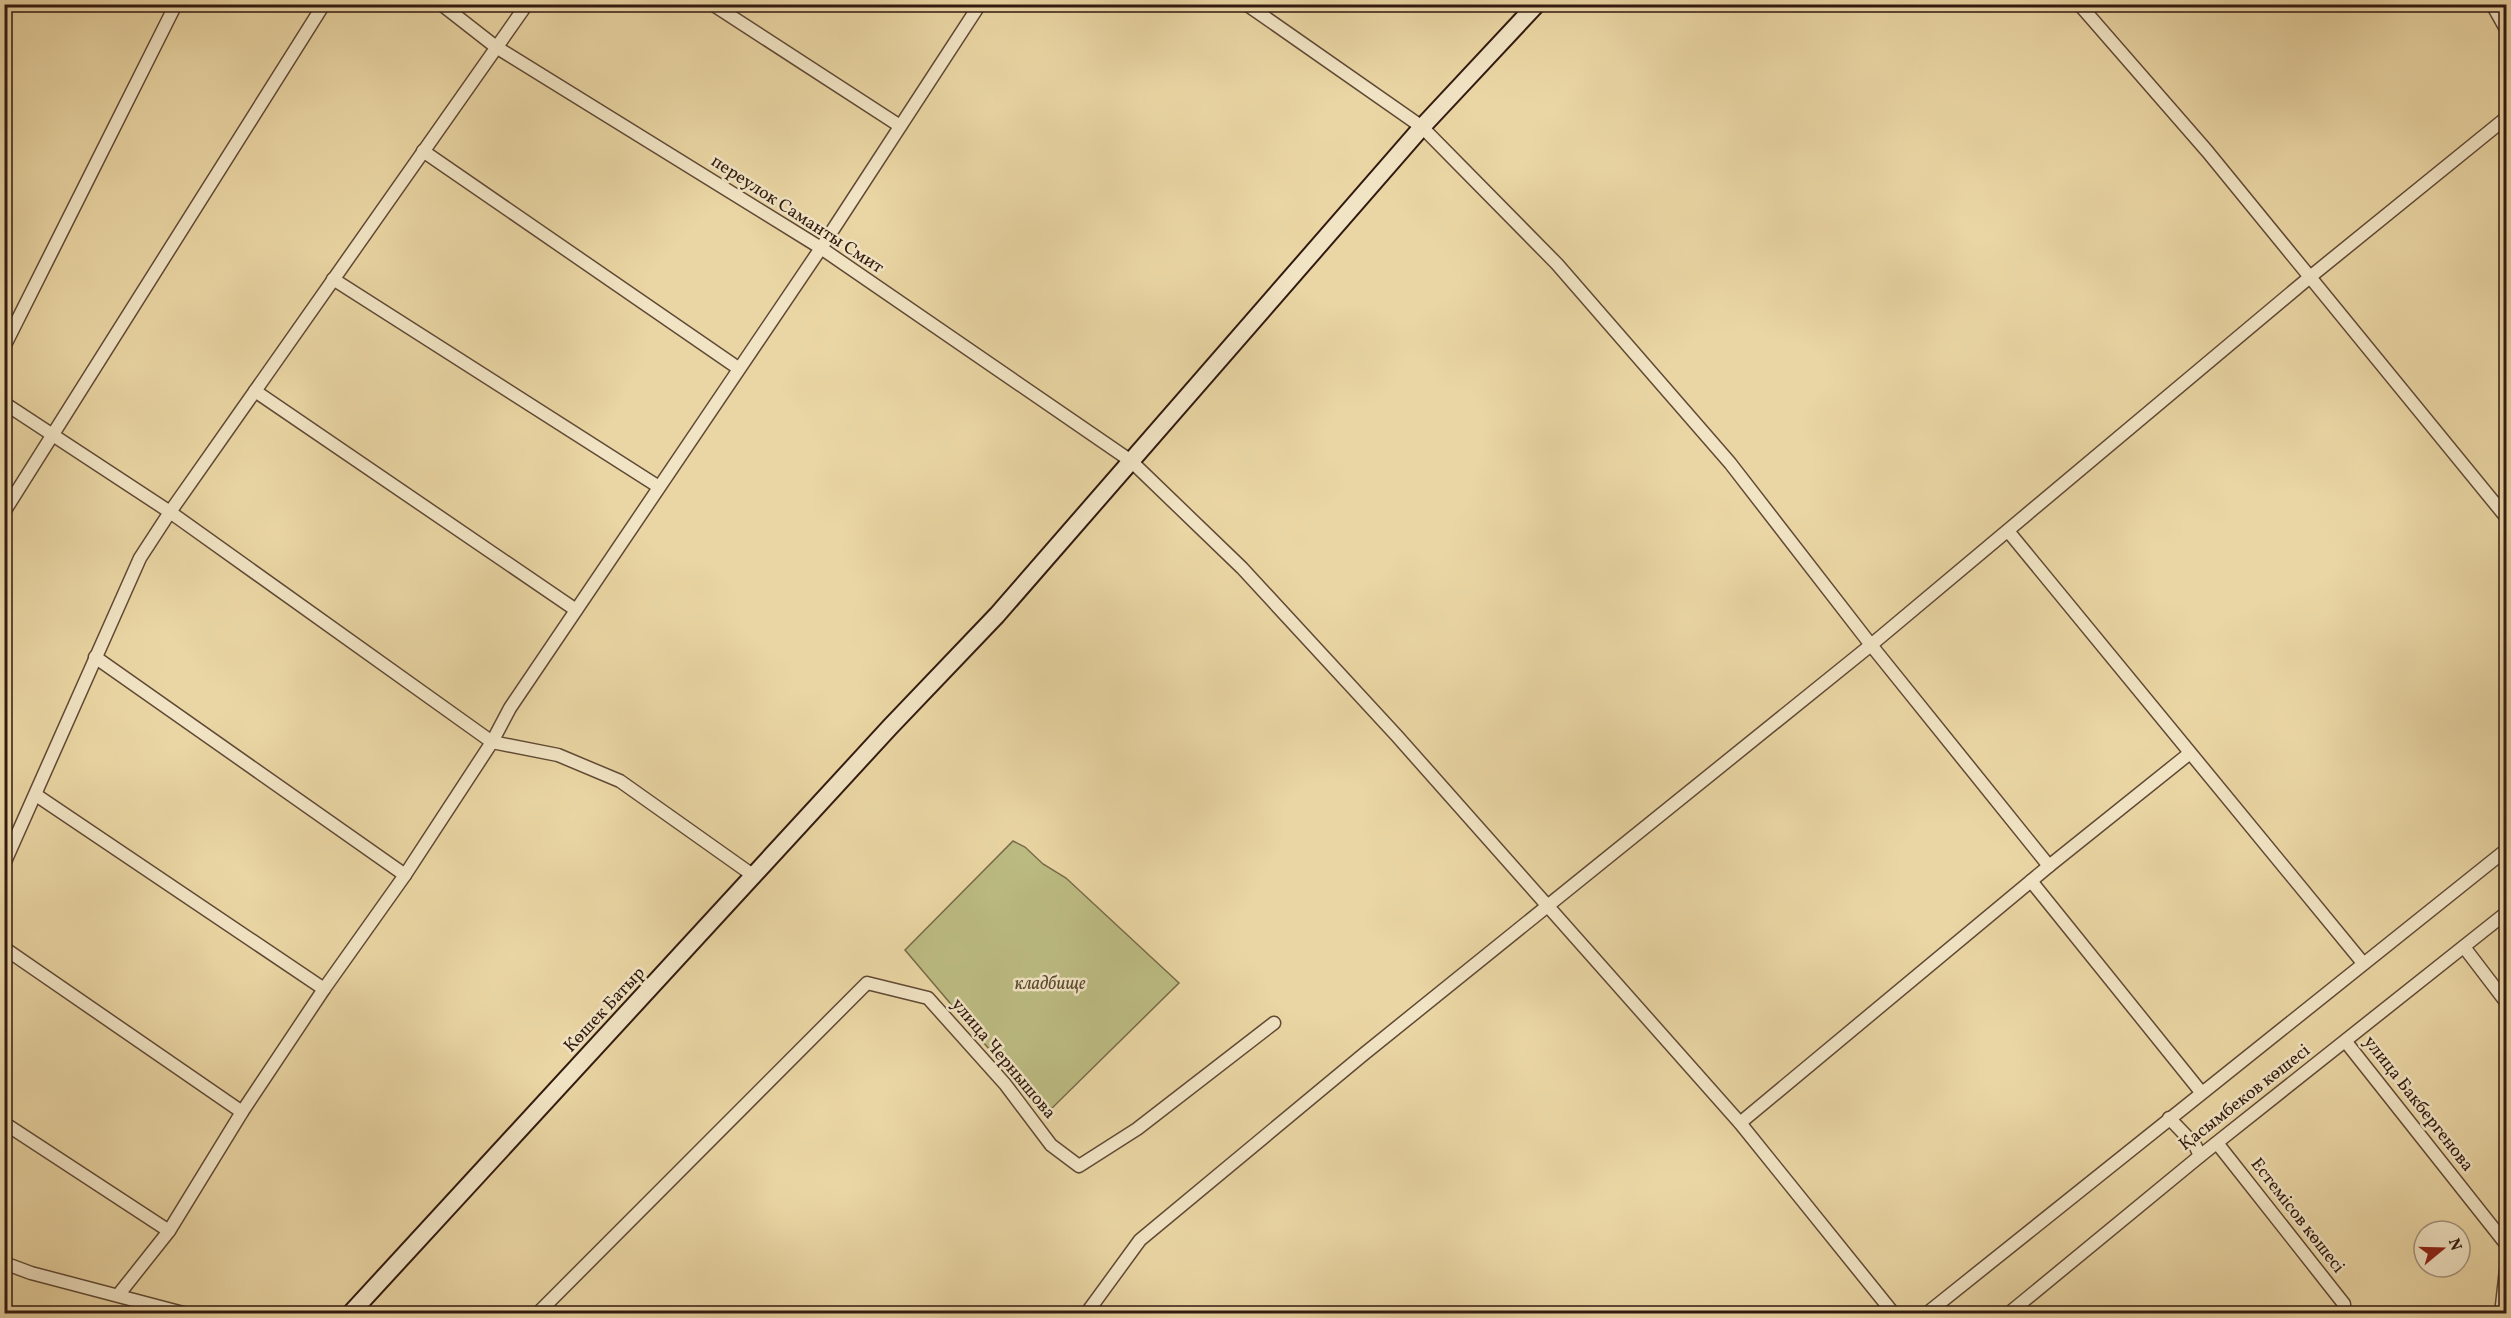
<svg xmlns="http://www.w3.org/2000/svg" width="2511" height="1318" font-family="Vollkorn,serif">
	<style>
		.green { fill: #bcbc82; stroke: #776b49; stroke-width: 1.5 }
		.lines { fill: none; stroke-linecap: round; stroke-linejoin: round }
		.street-casing { stroke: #604935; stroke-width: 15 }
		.secondary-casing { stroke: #321a10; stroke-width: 20 }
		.street { stroke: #f1e4c4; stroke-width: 12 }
		.secondary { stroke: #f1e4c4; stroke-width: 16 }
		.labels { text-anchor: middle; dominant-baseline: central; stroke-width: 5; stroke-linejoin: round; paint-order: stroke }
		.street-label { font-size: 18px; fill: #321a10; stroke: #f1e4c4 }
		.park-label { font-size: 18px; font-style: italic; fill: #5b4b32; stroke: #f1e4c4 }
	</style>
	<rect width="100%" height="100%" fill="#ead6a4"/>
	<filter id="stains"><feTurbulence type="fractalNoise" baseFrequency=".00333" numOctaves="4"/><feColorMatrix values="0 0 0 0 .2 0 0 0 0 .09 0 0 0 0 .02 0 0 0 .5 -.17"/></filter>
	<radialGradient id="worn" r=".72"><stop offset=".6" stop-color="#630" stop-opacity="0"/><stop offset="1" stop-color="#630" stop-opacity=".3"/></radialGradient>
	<path class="green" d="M1013 841 1025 847 1043 864 1066 878 1179 983 1045 1115 905 950Z"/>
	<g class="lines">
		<defs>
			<g id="street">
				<path d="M441 4 496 47 821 248 1131 461 1242 568 1397 736 1740 1123 1894 1314"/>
				<path d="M712 4 900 126"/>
				<path d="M1246 4 1422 127 1557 264 1730 463 1871 645 2049 866"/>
				<path d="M2079 4 2207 151 2506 517"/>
				<path d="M2492 4 2506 29"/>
				<path d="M423 151 738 368"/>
				<path d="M333 279 659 487"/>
				<path d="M4 347 176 4"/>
				<path d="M255 391 576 610"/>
				<path d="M4 403 170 512 492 742 558 755 620 781 754 876"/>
				<path d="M4 512 324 4"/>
				<path d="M2008 531 2363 963"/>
				<path d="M95 657 405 875"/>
				<path d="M36 795 324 989"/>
				<path d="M4 864 140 558 170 512 527 4"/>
				<path d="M2031 881 2201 1092"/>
				<path d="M2464 947 2506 1002"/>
				<path d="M4 948 242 1112"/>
				<path d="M2346 1042 2506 1244"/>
				<path d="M2169 1118 2195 1145 2200 1156"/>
				<path d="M4 1123 169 1231 242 1112 324 989 405 875 492 742 510 708 821 248 980 4"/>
				<path d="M1740 1123 2049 866 2190 753"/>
				<path d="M2217 1143 2344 1304 2343 1314"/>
				<path d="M4 1263 31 1273 187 1314"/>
				<path d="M119 1294 169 1231"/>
				<path d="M537 1314 867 983 928 998 1005 1084 1051 1145 1079 1166 1137 1129 1274 1023"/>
				<path d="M1086 1314 1140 1240 1364 1054 1871 645 2310 277 2506 118"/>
				<path d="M1926 1314 2506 850"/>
				<path d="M2008 1314 2200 1156 2506 913"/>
				<path d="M2501 1314 2506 1270"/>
			</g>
			<path id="secondary" d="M350 1314 890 727 997 615 1422 127 1537 4"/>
		</defs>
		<use href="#street" class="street-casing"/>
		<use href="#secondary" class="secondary-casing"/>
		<use href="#street" class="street"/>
		<use href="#secondary" class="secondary"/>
	</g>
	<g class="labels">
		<g class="street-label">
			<text transform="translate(797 215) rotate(33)">переулок Саманты Смит</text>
			<text transform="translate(605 1010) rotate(-47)">Көшек Батыр</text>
			<text transform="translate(1003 1059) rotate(50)">улица Чернышова</text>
			<text transform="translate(2245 1098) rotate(-38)">Қасымбеков көшесі</text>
			<text transform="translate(2418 1104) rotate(52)">улица Бакбергенова</text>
			<text transform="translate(2297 1216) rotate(52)">Естемісов көшесі</text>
		</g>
		<g class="park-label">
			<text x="1050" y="984">кладбище</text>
		</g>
	</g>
	<rect width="2511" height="1318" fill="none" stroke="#ead6a4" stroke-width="24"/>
	<rect x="6" y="6" width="2499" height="1306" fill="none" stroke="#321a10" stroke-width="3"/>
	<rect x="12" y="12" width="2487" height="1294" fill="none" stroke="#321a10" stroke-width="1.5"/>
	<g transform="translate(2442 1249) rotate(71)"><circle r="28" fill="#f1e4c4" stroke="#a5937c" stroke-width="1.5"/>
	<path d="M0-4.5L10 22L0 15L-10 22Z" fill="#8f2418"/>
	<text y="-9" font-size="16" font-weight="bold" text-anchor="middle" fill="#321a10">N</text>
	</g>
	<rect width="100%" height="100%" filter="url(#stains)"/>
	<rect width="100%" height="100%" fill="url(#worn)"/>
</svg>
